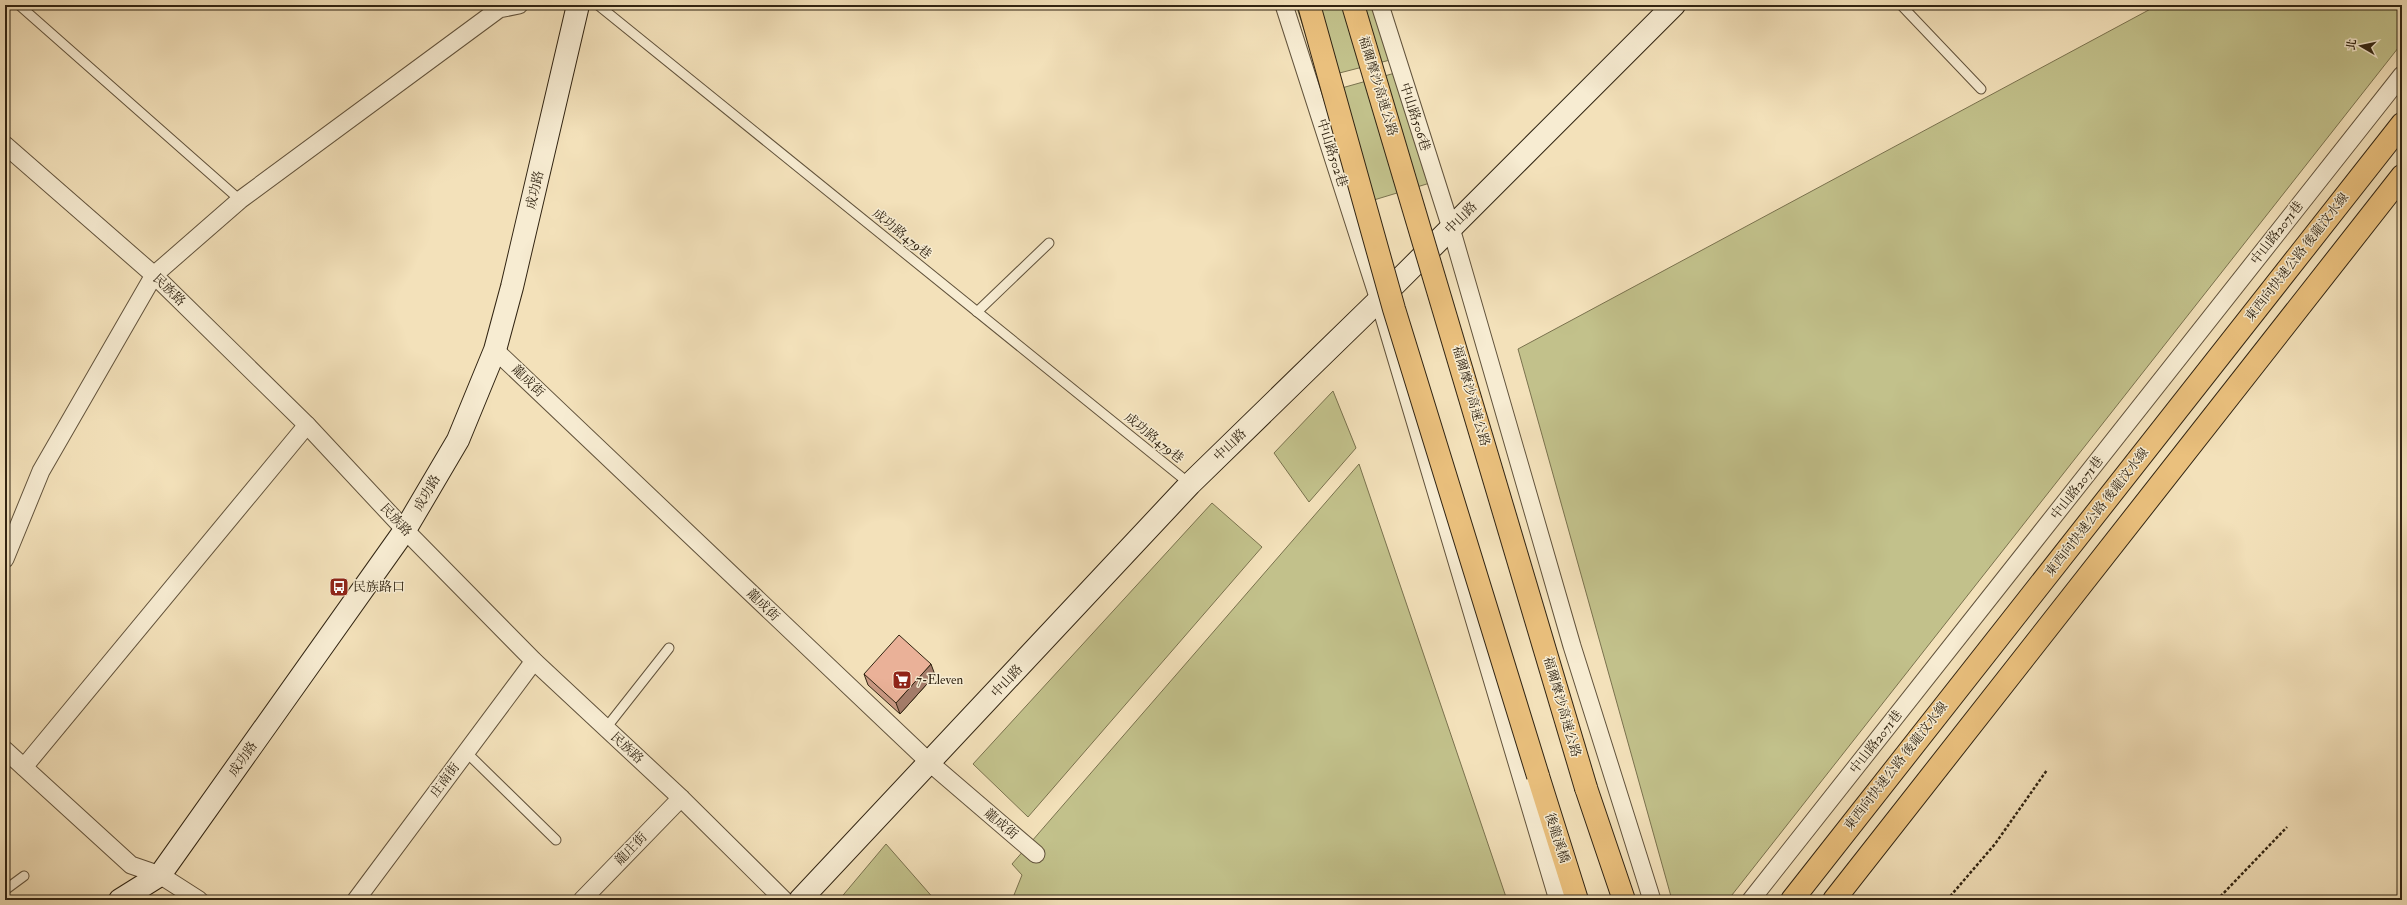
<svg xmlns="http://www.w3.org/2000/svg" width="2407" height="905" font-family="'IM FELL Double Pica','Noto Serif TC',serif">
	<style>
		.green { fill: #c2c18b; stroke: #7a724e }
		.lines { fill: none; stroke-linecap: round; stroke-linejoin: round }
		.lane-casing { stroke: #62533c; stroke-width: 11 }
		.street-casing { stroke: #62533c; stroke-width: 19 }
		.secondary-casing { stroke: #312412; stroke-width: 24 }
		.highway-casing { stroke: #312412; stroke-width: 24 }
		.path { stroke: #312412; stroke-width: 2.5; stroke-dasharray: 3 2; stroke-linecap: butt }
		.lane { stroke: #f7ecd2; stroke-width: 9 }
		.street { stroke: #f7ecd2; stroke-width: 17 }
		.secondary { stroke: #f7ecd2; stroke-width: 22 }
		.highway { stroke: #eac07d; stroke-width: 22 }
		.highway-bridge-casing { stroke: #312412; stroke-width: 24; stroke-linecap: butt }
		.highway-bridge { stroke: #eac07d; stroke-width: 22 }
		.wall { fill: #c99883; stroke: #312412 }
		.shaded-wall { fill: #a47c6a; stroke: #312412 }
		.building { fill: #eab198; stroke: #312412 }
		.labels { text-anchor: middle; dominant-baseline: central; stroke-width: 3; stroke-linejoin: round; paint-order: stroke }
		.street-label { font-size: 13px; fill: #312412; stroke: #f7ecd2 }
		.poi-label { font-size: 13px; fill: #312412; stroke: #f7ecd2; text-anchor: start }
	</style>
	<rect width="100%" height="100%" fill="#f3e1ba"/>
	<filter id="stains"><feTurbulence type="fractalNoise" baseFrequency=".005" numOctaves="4"/><feColorMatrix values="0 0 0 0 .2 0 0 0 0 .09 0 0 0 0 .02 0 0 0 .5 -.17"/></filter>
	<radialGradient id="worn" r=".72"><stop offset=".6" stop-color="#630" stop-opacity="0"/><stop offset="1" stop-color="#630" stop-opacity=".3"/></radialGradient>
	<g class="green">
		<path d="M1296 5H1373L1390 60 1320 78Z"/>
		<path d="M2158 5H2402V43L1728 900H1672L1518 349Z"/>
		<path d="M1395 73 1430 183 1354 206 1324 93Z"/>
		<path d="M1333 391 1356 448 1309 502 1274 453Z"/>
		<path d="M1359 464 1507 900H1012L1022 875 1012 864Z"/>
		<path d="M1212 503 1262 547 1028 817 973 764Z"/>
		<path d="M886 844 935 900H839Z"/>
	</g>
	<g class="lines">
		<defs>
			<g id="lane">
				<path d="M19 5 240 200"/>
				<path d="M598 5 1190 484"/>
				<path d="M1901 5 1981 89"/>
				<path d="M977 312 1049 243"/>
				<path d="M606 728 669 648"/>
				<path d="M466 752 556 840"/>
				<path d="M5 890 24 876"/>
			</g>
			<g id="street">
				<path d="M1284 5 1379 300 1558 900"/>
				<path d="M1380 5 1451 228 1572 646 1652 900"/>
				<path d="M5 145 154 275 307 425 405 530 534 661 681 798 784 900"/>
				<path d="M495 350 930 763 1036 854"/>
				<path d="M5 559 41 471 154 275 240 200 499 9 519 5"/>
				<path d="M5 750 131 865 160 875 199 900"/>
				<path d="M24 767 307 425"/>
				<path d="M356 900 534 661"/>
				<path d="M582 900 681 798"/>
				<path d="M1751 900 2402 75"/>
			</g>
			<g id="secondary">
				<path d="M120 900 160 875 405 530 458 440 495 350 512 287 578 5"/>
				<path d="M800 900 1190 484 1379 300 1674 5"/>
			</g>
			<g id="highway">
				<path d="M1538 776 1577 900"/>
				<path d="M1586 788 1624 900"/>
				<path d="M1792 900 2402 124"/>
				<path d="M1834 900 2402 176"/>
			</g>
		</defs>
		<use href="#lane" class="lane-casing"/>
		<use href="#street" class="street-casing"/>
		<use href="#secondary" class="secondary-casing"/>
		<use href="#highway" class="highway-casing"/>
		<g class="path">
			<path d="M1947 900 1995 844 2047 770"/>
			<path d="M2217 900 2287 827"/>
		</g>
		<use href="#lane" class="lane"/>
		<use href="#street" class="street"/>
		<use href="#secondary" class="secondary"/>
		<use href="#highway" class="highway"/>
		<defs>
			<g id="highway-bridge">
				<path d="M1309 5 1394 309 1538 776"/>
				<path d="M1353 5 1586 788"/>
			</g>
		</defs>
		<use href="#highway-bridge" class="highway-bridge-casing"/>
		<use href="#highway-bridge" class="highway-bridge"/>
	</g>
	<path class="wall" d="M864 674 935 675 900 714 868 685Z"/>
	<path class="shaded-wall" d="M931 664 935 675 900 714 896 703Z"/>
	<path class="building" d="M899 635 931 664 896 703 864 674Z"/>
	<defs>
		<symbol id="bus-square" viewBox="-11 -11 22 22"><rect x="-9" y="-9" width="18" height="18" rx="4" fill="#8f2418" stroke="#f7ecd2"/><path d="M-5-6H5V4H4V6H2V4H-2V6H-4V4H-5ZM-3.5-4V0h7V-4ZM-3.5 1.2v1.5H-2V1.2ZM2 1.2v1.5H3.5V1.2Z" fill="#fff"/></symbol>
		<symbol id="supermarket-square" viewBox="-11 -11 22 22"><rect x="-9" y="-9" width="18" height="18" rx="4" fill="#8f2418" stroke="#f7ecd2"/><path d="M-6-5.5h2.5l.6 2H6L4.5 2H-2.5L-4.4-4H-6ZM-1.5 3.2a1.3 1.3 0 1 0 .1 0ZM3 3.2a1.3 1.3 0 1 0 .1 0Z" fill="#fff"/></symbol>
	</defs>
	<g fill-rule="evenodd">
		<use href="#bus-square" x="328" y="576" width="22" height="22"/>
		<use href="#supermarket-square" x="891" y="669" width="22" height="22"/>
	</g>
	<g class="labels">
		<g class="street-label">
			<text transform="translate(1378 86) rotate(73)">福爾摩沙高速公路</text>
			<text transform="translate(1415 117) rotate(72)">中山路506巷</text>
			<text transform="translate(1332 153) rotate(72)">中山路502巷</text>
			<text transform="translate(535 190) rotate(-77)">成功路</text>
			<text transform="translate(1461 218) rotate(-45)">中山路</text>
			<text transform="translate(2277 233) rotate(-52)">中山路2071巷</text>
			<text transform="translate(902 234) rotate(39)">成功路479巷</text>
			<text transform="translate(2297 257) rotate(-52)">東西向快速公路 後龍汶水線</text>
			<text transform="translate(169 290) rotate(44)">民族路</text>
			<text transform="translate(528 381) rotate(44)">龍成街</text>
			<text transform="translate(1471 396) rotate(74)">福爾摩沙高速公路</text>
			<text transform="translate(1154 438) rotate(39)">成功路479巷</text>
			<text transform="translate(1230 445) rotate(-44)">中山路</text>
			<text transform="translate(2077 488) rotate(-52)">中山路2071巷</text>
			<text transform="translate(427 493) rotate(-60)">成功路</text>
			<text transform="translate(2097 512) rotate(-52)">東西向快速公路 後龍汶水線</text>
			<text transform="translate(396 520) rotate(47)">民族路</text>
			<text transform="translate(763 605) rotate(44)">龍成街</text>
			<text transform="translate(1007 681) rotate(-47)">中山路</text>
			<text transform="translate(1562 707) rotate(74)">福爾摩沙高速公路</text>
			<text transform="translate(1876 742) rotate(-52)">中山路2071巷</text>
			<text transform="translate(627 748) rotate(43)">民族路</text>
			<text transform="translate(243 759) rotate(-55)">成功路</text>
			<text transform="translate(1896 766) rotate(-52)">東西向快速公路 後龍汶水線</text>
			<text transform="translate(445 780) rotate(-53)">庄南街</text>
			<text transform="translate(1001 824) rotate(40)">龍成街</text>
			<text transform="translate(1557 838) rotate(72)">後龍溪橋</text>
			<text transform="translate(631 849) rotate(-46)">龍庄街</text>
		</g>
		<g class="poi-label">
			<text x="353" y="587">民族路口</text>
			<text x="916" y="680">7-Eleven</text>
		</g>
	</g>
	<rect width="2407" height="905" fill="none" stroke="#f3e1ba" stroke-width="20"/>
	<rect x="6" y="6" width="2395" height="893" fill="none" stroke="#312412" stroke-width="2"/>
	<rect x="10" y="10" width="2387" height="885" fill="none" stroke="#312412"/>
	<g transform="translate(2361 46) rotate(279)" stroke="#f7ecd2" stroke-width="3" paint-order="stroke">
	<path d="M0-3L7 15L0 10L-7 15Z" fill="#312412"/>
	<text y="-6" font-size="11" font-weight="bold" text-anchor="middle" fill="#312412">北</text>
	</g>
	<rect width="100%" height="100%" filter="url(#stains)"/>
	<rect width="100%" height="100%" fill="url(#worn)"/>
</svg>
